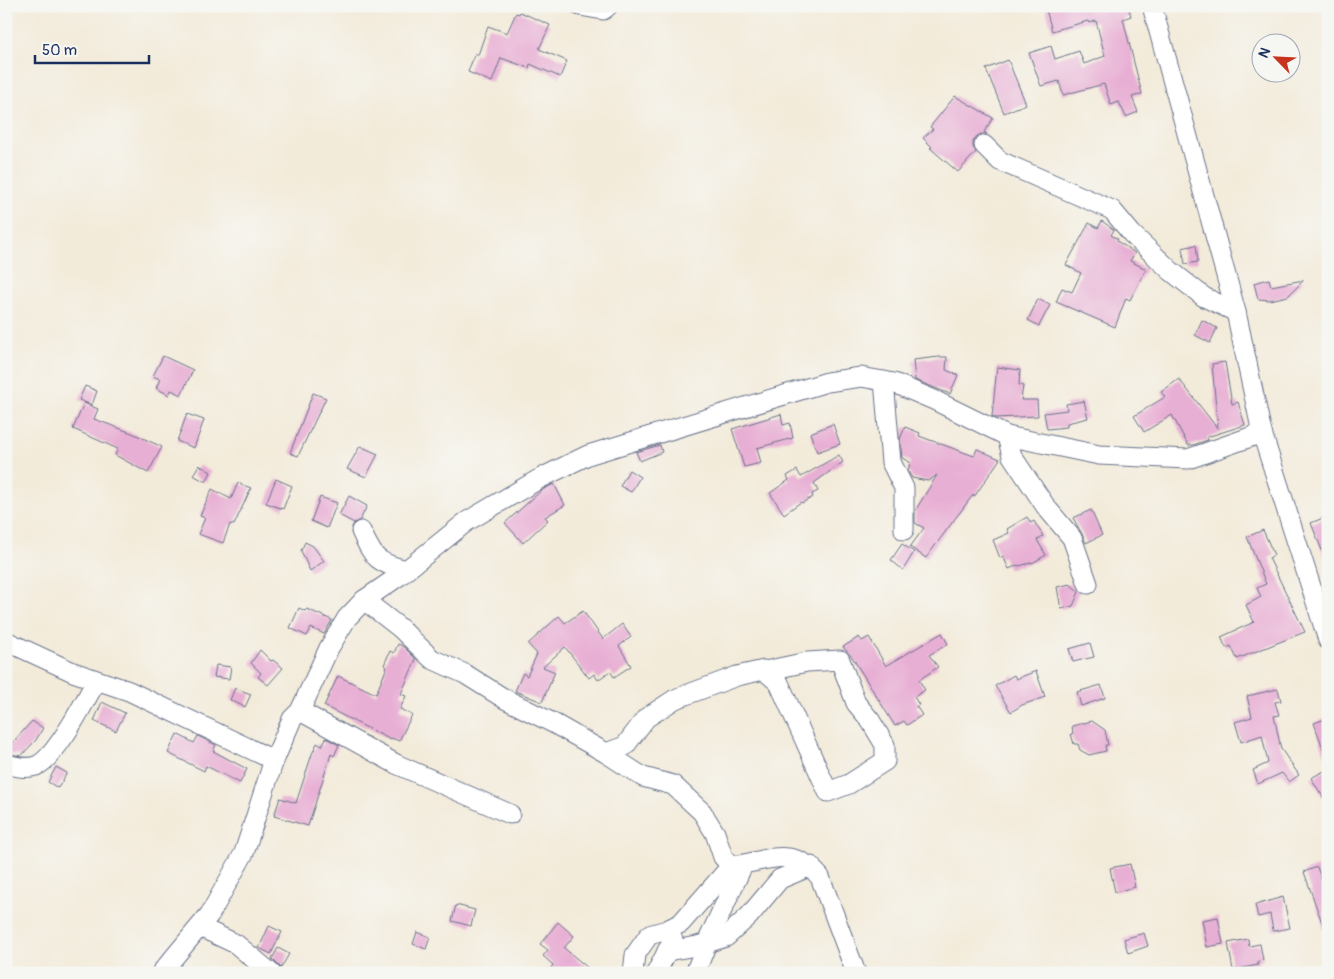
<svg xmlns="http://www.w3.org/2000/svg" width="1334" height="979" font-family="Pangolin,sans-serif">
	<style>
		.building { fill: #e8afd4 }
		.lines { fill: none; stroke-linecap: round; stroke-linejoin: round }
		.minor-casing { stroke: #677189; stroke-width: 21 }
		.minor { stroke: #fff; stroke-width: 19 }
	</style>
	<rect width="100%" height="100%" fill="#f6f6f2"/>
	<filter id="ink" filterUnits="userSpaceOnUse"><feTurbulence type="fractalNoise" baseFrequency=".02" numOctaves="2"/><feDisplacementMap in="SourceGraphic" scale="10" xChannelSelector="R" yChannelSelector="G"/><feConvolveMatrix kernelMatrix="1 2 1 2 8 2 1 2 1" color-interpolation-filters="sRGB"/></filter>
	<filter id="wash" filterUnits="userSpaceOnUse"><feTurbulence type="fractalNoise" baseFrequency=".0096" numOctaves="4" result="noise"/><feDisplacementMap in="SourceGraphic" scale="20" xChannelSelector="R" yChannelSelector="G"/><feGaussianBlur stdDeviation="1.12" result="paint"/><feColorMatrix in="noise" values="0 0 0 0 0 0 0 0 0 0 0 0 0 0 0 0 0 1.4 0 .05"/><feComposite in="paint" operator="in"/></filter>
	<g filter="url(#wash)">
		<rect width="100%" height="100%" fill="#f3ebda"/>
		<g id="blocks">
			<g class="building">
				<path d="M1045 6H1128L1131 16 1123 19 1142 94 1132 97 1138 112 1126 117 1119 102 1111 105 1104 84 1063 95 1059 81 1041 86 1029 53 1051 46 1055 59 1079 51 1084 64 1105 56 1096 21 1089 23 1088 21 1052 31Z"/>
				<path d="M520 12 550 25 539 49 567 61 560 77 530 64 529 68 501 58 492 82 468 72 475 53 478 55 488 26 507 33 516 13 519 14Z"/>
				<path d="M1008 60 1026 104 1004 113 986 69Z"/>
				<path d="M955 96 993 118 984 132 987 134H981L976 137 973 142V147L976 152 958 172 930 148 932 147 923 138 933 129 930 127Z"/>
				<path d="M1102 221 1114 230 1111 235 1118 239 1117 241 1135 253 1130 261 1146 269 1130 300 1126 298 1115 327 1056 302 1062 288 1072 292 1081 273 1066 265 1089 223 1098 228Z"/>
				<path d="M1196 245 1198 262 1185 264 1182 248Z"/>
				<path d="M1269 279 1271 286 1304 280 1288 296 1270 300 1258 299 1254 283Z"/>
				<path d="M1038 299 1050 305 1039 326 1028 320Z"/>
				<path d="M1202 320 1217 328 1210 343 1195 335Z"/>
				<path d="M163 356 193 370 181 395 171 390 169 395 156 388 160 379 153 376Z"/>
				<path d="M939 357H947L946 370 958 375 950 394 915 380 913 360Z"/>
				<path d="M1225 362 1232 404 1238 402 1245 425 1207 437 1208 440 1193 445H1188L1172 415 1144 432 1134 416 1165 397 1161 392 1179 379 1218 429 1212 364Z"/>
				<path d="M997 367 1020 370 1019 385 1023 386 1021 400H1037L1038 416 996 418 992 416Z"/>
				<path d="M85 386 97 391 92 405 79 400Z"/>
				<path d="M313 393 326 398 298 456 290 453Z"/>
				<path d="M1084 401 1088 418 1067 423V427L1047 429 1044 413 1067 410 1066 404Z"/>
				<path d="M84 403 98 409 94 419 132 433 162 447 148 473 115 455 118 449 73 429Z"/>
				<path d="M187 414 204 420 194 448 177 441Z"/>
				<path d="M781 414 783 425 790 423 793 438 757 448 761 463 744 467 732 429Z"/>
				<path d="M833 424 840 444 817 452 810 433Z"/>
				<path d="M905 427 920 433 919 436 974 456 977 449 1000 459 974 497 973 495 954 520 926 558 910 547 924 528 915 523V511L937 475 928 481 912 478 908 471 910 462 902 458 900 439Z"/>
				<path d="M660 445 662 452 640 461 636 452Z"/>
				<path d="M360 446 378 454 366 477 347 469Z"/>
				<path d="M839 455 843 462 814 483 818 491 812 494 813 497 802 503 801 502 784 514 770 493 789 480 787 476 797 470 801 477Z"/>
				<path d="M199 465 211 472 206 482 193 475Z"/>
				<path d="M629 470 640 477 631 492 620 486Z"/>
				<path d="M276 479 292 486 283 509 266 503Z"/>
				<path d="M238 483 251 488 234 525 230 524 223 543 198 534 205 518 200 516 212 489 231 499Z"/>
				<path d="M554 484 565 505 545 517 548 520 523 543 505 523 542 490Z"/>
				<path d="M349 496 367 506 360 520 354 523 339 515Z"/>
				<path d="M320 497 337 503 327 528 311 521Z"/>
				<path d="M1091 510 1102 535 1086 543 1082 534 1073 518Z"/>
				<path d="M1328 516V563H1327L1311 523Z"/>
				<path d="M1027 517 1031 523 1034 521 1043 536 1037 540 1046 555 1034 562 1019 566 1018 565 1009 569 1003 556 1000 558 993 540 1009 533 1007 529Z"/>
				<path d="M1263 530 1274 555 1269 558 1305 632 1237 659 1231 646 1226 648 1221 637 1254 622 1246 605 1261 597 1257 588 1266 584 1247 537Z"/>
				<path d="M305 542 313 546 324 561 310 571 301 551Z"/>
				<path d="M902 544 914 552 903 570 891 560Z"/>
				<path d="M1070 584 1079 592 1073 606 1061 609 1057 587Z"/>
				<path d="M299 608 305 611 307 609 332 620 324 634 311 628 307 636 290 628Z"/>
				<path d="M583 611 603 639 622 624 631 637 619 646 631 666 614 677 610 671 598 680 594 674 589 678 565 647 543 667 555 672 542 702 515 691 523 673 527 676 537 654 528 644 559 616 565 623Z"/>
				<path d="M942 633 948 644 929 655 938 667 919 680 925 690 914 697 919 705 916 706 922 715 907 725 904 721 895 726 852 657 843 647 859 637 862 641 869 637 886 666Z"/>
				<path d="M1090 643 1094 657 1073 662 1069 649Z"/>
				<path d="M398 644 404 647 416 659 401 694 406 696 400 709 412 715 399 741 392 738 391 740 324 706 338 676 376 694 387 667 384 665 390 651 394 653Z"/>
				<path d="M260 650 271 661 273 660 283 668 268 685 258 677 261 673 251 663Z"/>
				<path d="M216 665 231 667 229 679 214 677Z"/>
				<path d="M1036 671 1045 697 1022 705 1011 712 995 686 1014 675 1016 679Z"/>
				<path d="M1101 685 1105 698 1081 706 1077 692Z"/>
				<path d="M235 688 251 694 245 707 230 700Z"/>
				<path d="M1278 689 1281 701 1275 702 1279 715 1274 716 1281 749 1299 775 1289 782 1282 773 1258 784 1253 770 1268 763 1262 735 1241 742 1235 722 1252 717 1247 696Z"/>
				<path d="M102 702 125 713 116 731 94 721Z"/>
				<path d="M1328 718V757H1326L1314 723Z"/>
				<path d="M32 721 43 728 36 740 21 756 6 753V750Z"/>
				<path d="M1092 721 1105 730 1108 745H1105L1106 751 1089 755 1080 750 1078 744H1074L1071 734 1073 733 1072 726Z"/>
				<path d="M177 734 194 743 198 736 216 745 213 751 247 769 240 783 206 766 204 771 168 753Z"/>
				<path d="M326 738 339 745 334 756 331 754 308 826 274 816 280 798 296 803 312 754 317 743 322 746Z"/>
				<path d="M56 767 67 773 58 788 48 782Z"/>
				<path d="M1328 769V805L1311 778Z"/>
				<path d="M1130 864 1135 887 1115 892 1110 868Z"/>
				<path d="M1317 867 1328 897V933L1326 934 1304 872Z"/>
				<path d="M1283 897 1290 928 1273 931 1270 914 1258 917 1255 905Z"/>
				<path d="M456 905 475 910 471 926 452 921Z"/>
				<path d="M1218 917 1223 944 1207 947 1202 920Z"/>
				<path d="M558 922 574 936 564 948 594 973H547L553 965 543 956 548 950 540 944Z"/>
				<path d="M269 926 282 932 271 954 259 948Z"/>
				<path d="M417 932 430 937 426 949 413 944Z"/>
				<path d="M1144 933 1148 946 1128 953 1124 939Z"/>
				<path d="M1248 939 1249 946 1260 944 1263 960 1258 961V965L1233 970 1228 943Z"/>
				<path d="M278 948 289 954 281 968 272 959Z"/>
			</g>
		</g>
	</g>
	<g filter="url(#ink)">
		<use href="#blocks" fill-opacity="0" stroke="#677189" stroke-width="1"/>
		<g class="lines">
			<defs>
				<g id="minor">
					<path d="M580 6 603 10 608 6"/>
					<path d="M1152 6 1236 312 1262 433 1328 640"/>
					<path d="M984 145 1000 161 1112 210 1132 234 1171 271 1204 297 1236 312"/>
					<path d="M884 381 891 462 904 488V530"/>
					<path d="M1007 436 1012 456 1046 507 1072 538 1088 584"/>
					<path d="M361 531C374 559 376 562 406 570"/>
					<path d="M364 600 400 628 432 659 465 674 505 699 553 723 606 753 643 777 673 785 702 812 715 833 723 857 731 866C766 862 792 844 820 877L856 973"/>
					<path d="M6 641 73 672 129 691 267 757 273 763"/>
					<path d="M300 711 396 764 510 814"/>
					<path d="M606 753 625 746 646 718 675 699 737 676 764 670 765 671 779 683 828 792 849 784 885 761V745L870 720 856 703 840 660 807 662 765 671"/>
					<path d="M6 764C17 767 26 769 36 766 56 758 85 701 96 681"/>
					<path d="M200 927 236 944 271 973"/>
					<path d="M667 951 697 946 726 937 749 916 780 879 811 866"/>
					<path d="M161 973 210 914 244 853 273 763 292 719 300 711 329 648 347 618 364 600 399 576 466 522 539 479 588 455 827 382 861 377 894 383 934 400 1007 436 1099 455 1188 459 1262 433"/>
					<path d="M633 973 635 955 649 935 667 930 681 923 731 866"/>
					<path d="M656 973 673 940"/>
					<path d="M695 973 710 936 743 865"/>
				</g>
			</defs>
			<use href="#minor" class="minor-casing"/>
			<use href="#minor" class="minor"/>
		</g>
	</g>
	<rect width="1334" height="979" fill="none" stroke="#f6f6f2" stroke-width="25"/>
	<g transform="translate(1276 58) rotate(294)"><circle r="24" fill="#f6f6f2" stroke="#9ea6b7"/>
	<path d="M0-4L9 19L0 12L-9 19Z" fill="#c8321e"/>
	<text y="-8" font-size="14" font-weight="bold" text-anchor="middle" fill="#1b2f5e">N</text>
	</g>
	<path d="M35 55v8h114v-8" fill="none" stroke="#1b2f5e" stroke-width="2.5"/>
	<text x="42" y="55" font-size="15" fill="#1b2f5e" stroke="#f6f6f2" stroke-width="4" paint-order="stroke">50 m</text>
</svg>
